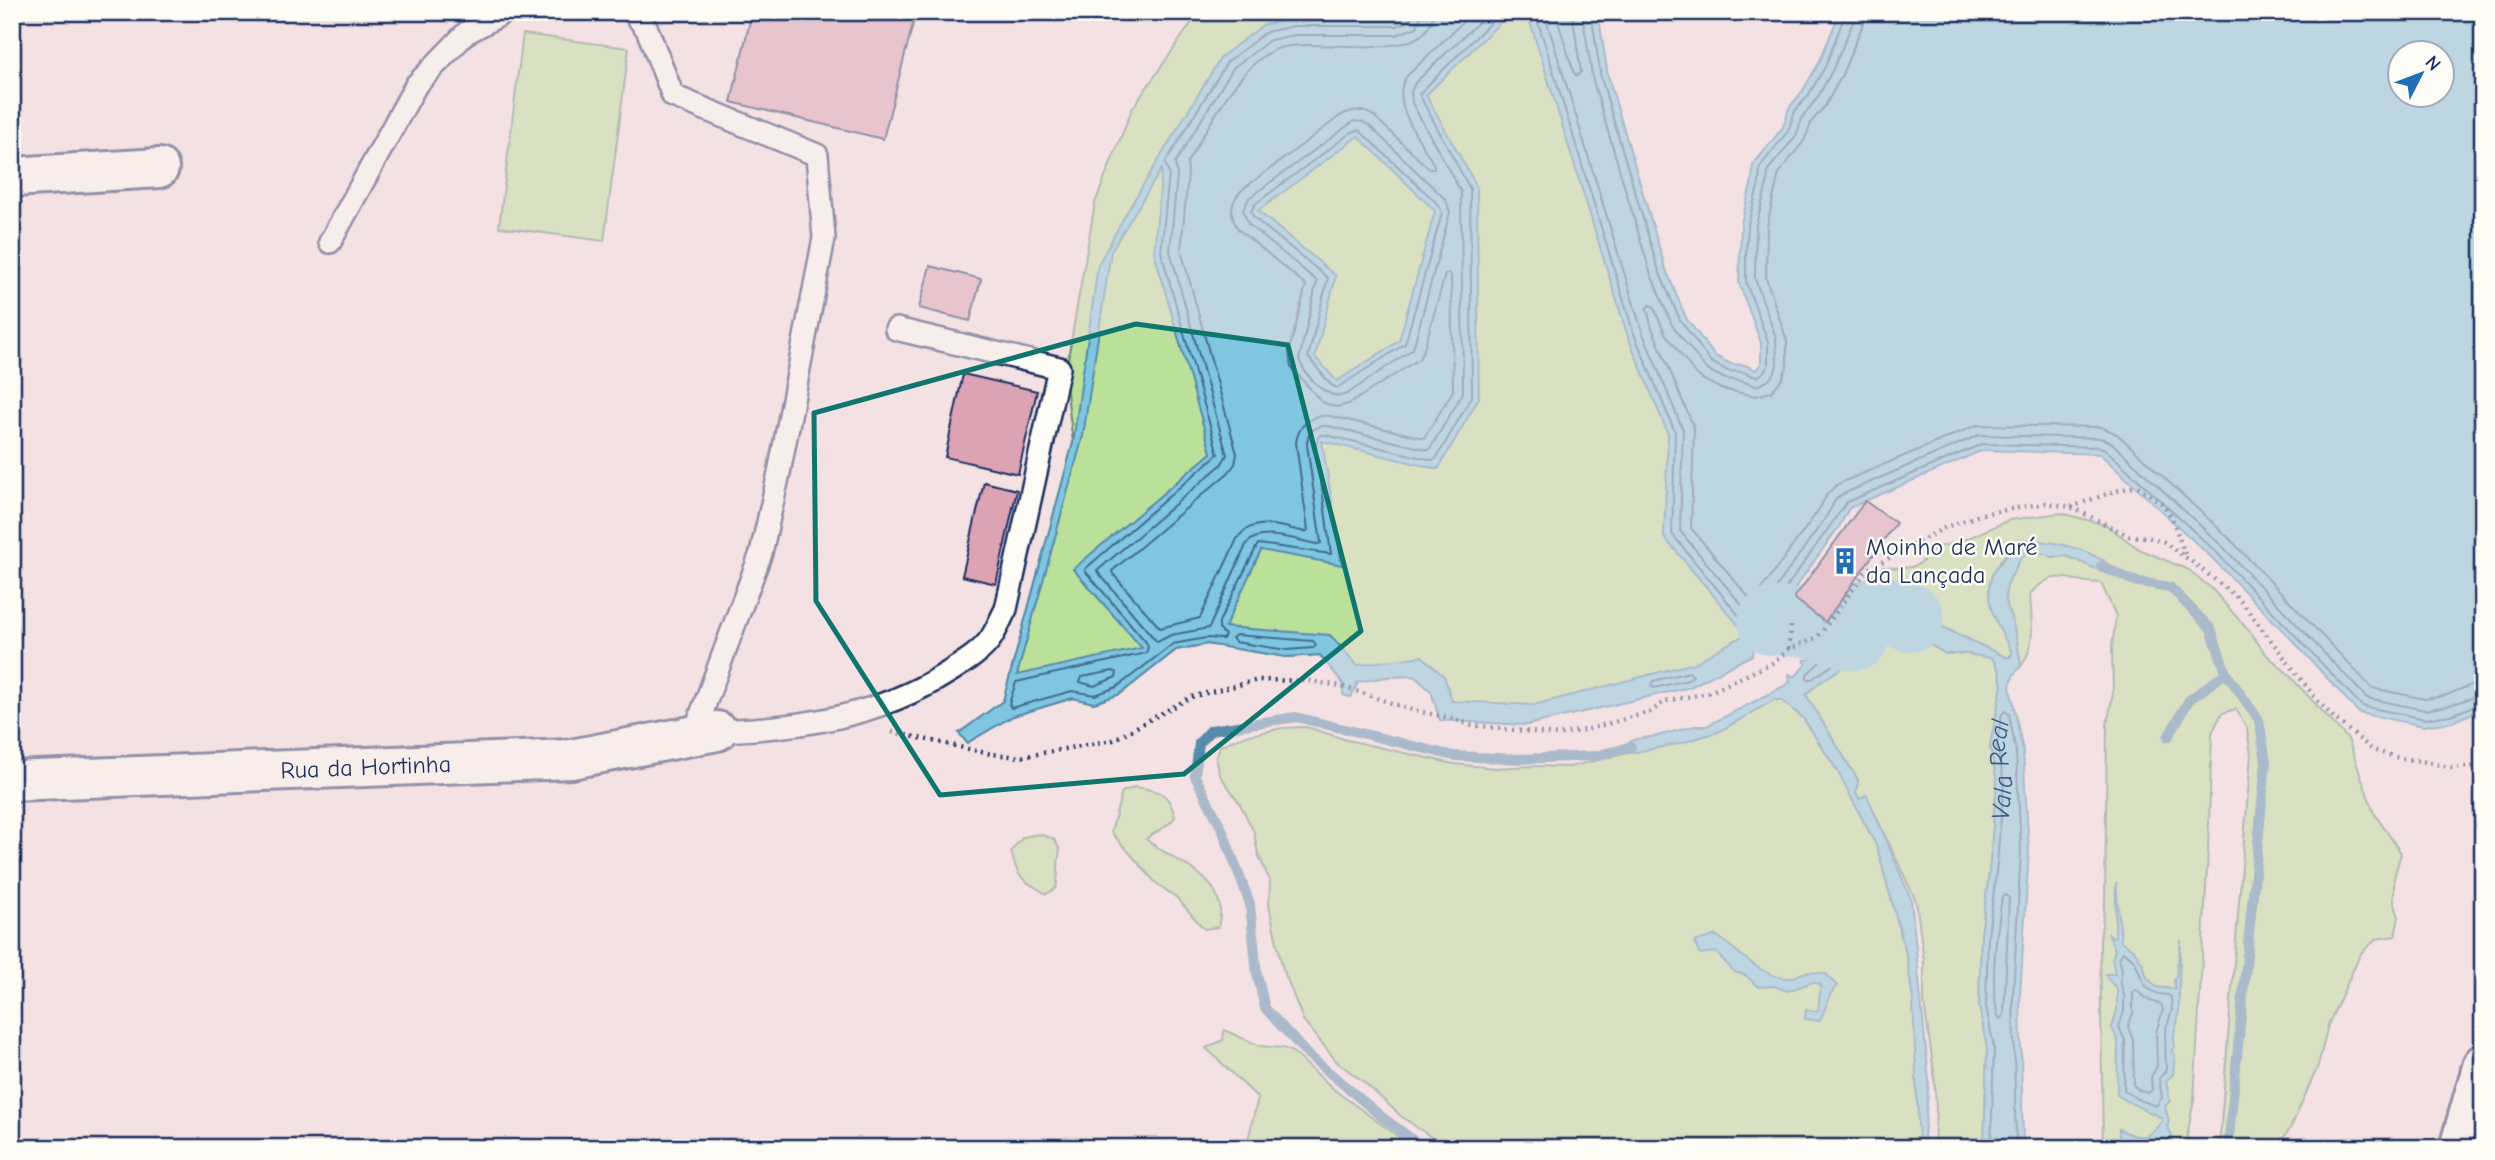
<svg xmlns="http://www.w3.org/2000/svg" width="2495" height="1160" font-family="'Comic Neue',sans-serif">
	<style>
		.green { fill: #bae09a; stroke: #6a887c; stroke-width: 2 }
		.water { fill: #7fc6e0; stroke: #578aac; stroke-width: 2; fill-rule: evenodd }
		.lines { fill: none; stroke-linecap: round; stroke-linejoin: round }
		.shore { stroke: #436b92; stroke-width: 2 }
		.stream { stroke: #578aac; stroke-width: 10 }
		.river { stroke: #7fc6e0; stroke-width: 68 }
		.building { fill: #dca3b4; stroke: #1b2f5e; stroke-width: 2 }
		.lane-casing { stroke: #1b2f5e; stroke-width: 26 }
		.street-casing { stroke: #1b2f5e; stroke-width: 44 }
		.path { stroke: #1b2f5e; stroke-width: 4.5; stroke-dasharray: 2 5; stroke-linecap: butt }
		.lane { stroke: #fdfcf7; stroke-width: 21 }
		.street { stroke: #fdfcf7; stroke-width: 38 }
		.marked { fill: none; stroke: #0f766e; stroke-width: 5; stroke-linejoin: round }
		.labels { text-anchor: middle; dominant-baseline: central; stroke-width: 5; stroke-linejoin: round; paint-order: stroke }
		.poi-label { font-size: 24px; fill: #1b2f5e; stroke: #fdfcf7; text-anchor: start }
		.street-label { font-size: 24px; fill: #1b2f5e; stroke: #fdfcf7 }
		.water-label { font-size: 26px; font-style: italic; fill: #395c85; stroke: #fdfcf7 }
	</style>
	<rect width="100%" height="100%" fill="#f3e1e3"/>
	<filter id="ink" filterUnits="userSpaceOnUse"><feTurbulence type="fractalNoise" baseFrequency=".0143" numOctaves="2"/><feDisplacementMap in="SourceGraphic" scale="14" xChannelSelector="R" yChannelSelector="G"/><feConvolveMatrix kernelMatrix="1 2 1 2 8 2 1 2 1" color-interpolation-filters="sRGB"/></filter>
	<g filter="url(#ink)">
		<g class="green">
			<path d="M1199 12H1532L1752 655 1690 687 1527 725 1440 720 1431 691 1414 676 1386 677 1358 682 1351 697 1343 695V683L1320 655 1286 657 1207 644 1176 650 1120 694 1094 703 1073 698 1013 716 967 743 959 733 1003 701 1073 443 1065 376 1095 203 1132 109Z"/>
			<path d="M523 34 629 48 604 241 499 227Z"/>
			<path d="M2061 513 2106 525 2139 549 2189 570 2212 589 2249 631 2266 654 2287 673 2348 739 2374 813 2401 853 2394 878V902L2399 917 2395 936 2376 939 2361 953 2328 1025 2318 1066 2291 1127 2277 1148H2219L2251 755 2247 729 2236 709 2222 713 2212 733 2208 852 2194 1099 2185 1148H2103L2100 940 2105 901 2107 725 2113 693 2112 648 2116 616 2101 583C2068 583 2057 565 2030 594 2031 618 2037 646 2021 666 2019 653 2017 640 2014 628 2007 601 1998 598 2014 571 2018 564 2019 557 2027 554 2035 550 2041 555 2048 553L2051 557 2067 556 2104 572V560L2014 546 2000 561 2005 638 2012 653 2008 658 1930 621 1903 605 1889 604 1872 597 1864 582 1883 567C1905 569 1920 571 1932 549L1964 540 2009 520Z"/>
			<path d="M1882 618 1915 629 1927 643 1946 654H1966L1992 658 1999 670 2002 685 1990 746 1997 781 1989 873 1981 935 1979 1006 1987 1048 1984 1148H1934L1936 1108 1934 1072 1924 1002V961L1916 901 1866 795 1860 799 1856 793 1858 780 1806 695 1816 685 1847 664 1863 639 1862 629 1866 624Z"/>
			<path d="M1774 700H1781L1803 718 1837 770 1877 847 1907 957 1913 1000 1920 1123 1919 1148H1447L1402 1117 1366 1084 1337 1062 1303 1020 1282 966 1269 906 1270 881 1258 854 1254 832 1240 804 1220 775 1216 758 1220 746 1241 737 1282 728 1307 727 1347 740 1454 764 1495 768 1532 766 1569 767 1718 732Z"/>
			<path d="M1135 787C1159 790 1169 792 1175 817 1169 827 1155 831 1146 839 1177 865 1232 877 1218 927L1204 929 1177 898 1156 883 1111 832 1122 792Z"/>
			<path d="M1039 834 1054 839 1060 850C1057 863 1059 875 1056 888L1046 894C1022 878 1019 883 1011 851L1023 837Z"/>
			<path d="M1224 1030 1260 1046 1283 1048 1293 1052 1337 1092 1414 1148H1246L1258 1098 1206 1048 1223 1040Z"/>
		</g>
		<g class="water">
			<path d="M1415 12H1511L1426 95 1477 187 1479 398 1438 469 1322 441 1342 565 1261 550 1225 627 1330 635 1357 665 1422 656 1444 676 1452 701 1534 705 1694 663 1746 634 1664 537 1668 434 1628 337 1527 12H1598L1608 76 1665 267 1686 318 1715 356 1731 364 1745 365 1756 370 1761 364V343L1739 283 1741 223 1752 181 1753 165 1783 127 1789 108 1802 92 1819 63 1840 12H2483V707L2480 710 2452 722 2424 726 2359 713 2296 644 2211 557 2100 454 1983 450 1849 508 1840 525 1772 620 1760 633 1752 655 1690 687 1527 725 1440 720 1431 691 1414 676 1386 677 1358 682 1351 697 1343 695V683L1320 655 1286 657 1207 644 1176 650 1120 694 1094 703 1073 698 1013 716 967 743 959 733 1003 701 1073 443 1098 265 1128 210 1221 57 1263 25 1293 19H1395ZM2400 52H2442V94H2400ZM1358 136 1435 211 1399 341 1337 381 1315 357 1336 276 1258 211ZM1162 168 1154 252 1211 453 1073 569 1142 648 1017 675 1083 436 1111 251Z"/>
			<path d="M2021 539C2051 541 2090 548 2113 568L2109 575 2067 556 2051 557 2048 554C2041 555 2035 550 2027 554 2019 557 2018 564 2014 571 1999 596 2007 602 2014 628 2017 640 2019 653 2021 666L2013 676 2010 687 2023 751 2029 851 2020 996 2023 1148H1984L1987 1048 1979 1006 1981 935 1989 873 1997 781 1990 746 2002 685 1999 670 1992 658 1966 654H1946L1927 643 1915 629 1881 618 1866 624 1862 628 1863 639 1847 664 1816 685 1806 695 1858 780 1856 793 1859 799 1867 795 1911 899 1929 1080 1923 1148H1919L1913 1000 1907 957 1877 847 1837 770 1803 718 1781 700H1774L1718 732 1678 744 1631 753H1623L1616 748 1636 739 1657 736 1694 726H1707L1786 685 1790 682 1789 674 1795 677 1806 664 1804 660 1814 659 1818 646 1830 633 1843 627 1850 616 1862 609 1865 603 1872 597 1889 604 1903 605 1930 621 2007 658 2011 657 2012 653C2000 628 1979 600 1994 571 2000 560 2012 555 2016 541Z"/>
			<path d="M2116 882 2121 941 2134 950 2143 964 2147 978 2157 987 2175 989 2174 980 2176 977 2181 940C2180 964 2178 985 2179 1008 2180 1024 2171 1029 2175 1047L2172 1050 2175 1055 2173 1074 2166 1081 2170 1101 2165 1106 2169 1122 2167 1126 2172 1135 2169 1148H2119V1129C2139 1140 2148 1140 2162 1121V1118C2147 1110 2131 1105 2117 1095L2118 1041 2112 1028 2117 1010V989L2107 978 2106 974H2115L2112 958 2115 950 2108 933 2112 937 2115 936Z"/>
			<path d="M1716 935C1736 949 1762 978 1788 978 1793 978 1799 974 1804 973 1811 971 1819 973 1826 974L1837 986 1831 993 1820 1021 1805 1019 1806 1010 1818 1011 1821 985 1813 982 1787 991 1774 986 1759 987 1745 975 1734 972 1716 952 1700 954 1694 942Z"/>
		</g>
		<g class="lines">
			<g class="shore">
				<path d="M1413 12 1410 21 1397 26H1294L1266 32 1227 62 1165 163 1169 174 1161 252 1218 454 1085 569 1086 572 1146 642 1148 647 1146 653 1016 682 1009 704 1011 708 1072 691 1095 695 1117 687 1173 644 1206 638 1223 639 1225 635 1219 629V622L1258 544 1331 554 1316 444 1320 435H1326L1432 460 1436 459 1472 396 1470 189 1419 94 1501 12"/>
				<path d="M1422 12 1417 27 1396 35H1295L1270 40 1233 68 1175 163 1177 175 1170 251 1227 455 1221 465 1097 571 1157 642 1171 635 1209 628 1246 545C1258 526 1298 541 1318 544L1321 543 1307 445C1307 432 1315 425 1328 426L1429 450 1463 393 1461 192 1412 103 1411 92 1415 83 1489 12"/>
				<path d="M1433 12C1431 70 1310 33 1274 50 1237 67 1208 129 1187 163L1188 175 1181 250 1237 454 1235 464 1228 473 1112 571 1113 574 1160 628 1200 618 1237 539C1253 515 1282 527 1305 532L1308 530 1296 443C1298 425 1311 414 1330 416L1424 438 1453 391 1451 276 1448 273 1445 275 1424 349 1419 359 1349 404 1336 407 1322 402 1291 367 1289 351 1306 285 1239 230C1229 216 1230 202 1242 190L1340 116C1352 109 1362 109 1374 116L1429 169H1434V165C1421 141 1388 101 1407 76L1473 12"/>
				<path d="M1535 12 1634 334 1675 432 1672 534 1750 629H1754L1766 616 1847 502 1982 444 2099 447 2105 449 2216 552 2362 706 2425 719 2450 715 2483 703"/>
				<path d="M1544 12 1642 331 1683 430 1680 531 1750 615 1754 616 1760 610 1826 517 1836 499 1843 494 1979 435 2100 438 2111 442 2222 546 2367 698 2425 710 2447 706 2483 694"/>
				<path d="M1555 12 1574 73 1577 76 1581 72 1572 12"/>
				<path d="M1582 12 1593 81 1650 272 1672 325 1706 369 1725 379 1741 381 1756 386 1768 381 1775 372 1777 364 1776 338 1755 279 1756 225 1767 184 1768 170 1796 136 1803 116 1816 100 1832 71 1854 20 1855 12"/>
				<path d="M1591 12 1601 78 1658 269 1680 320 1711 362 1728 371 1743 372 1756 377 1762 374 1768 366V342L1746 282V255L1748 224 1759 183 1760 167 1788 131 1795 111 1808 96 1825 67 1846 12"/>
				<path d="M1865 12 1863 24 1841 77 1825 106 1812 121 1804 141 1779 173 1767 226 1766 278 1787 341V367L1782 379 1771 392 1756 396 1721 389 1702 379 1694 372 1665 333 1653 306 1649 305 1647 308 1652 328 1694 428 1691 528 1750 599 1755 598 1818 511 1828 493 1838 484 1977 425 2101 427 2117 434 2229 538 2372 688 2425 699 2444 696 2471 685 2483 683"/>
				<path d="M1354 121 1363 122 1370 126 1446 200 1450 212 1413 349 1347 394C1328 402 1306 377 1299 360L1317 281 1248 224 1243 210 1249 198Z"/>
				<path d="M1359 130 1439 205 1442 213 1405 344 1337 388 1331 385 1308 357 1328 278 1254 218 1251 211 1255 204 1352 132Z"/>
				<path d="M1851 629 1855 631C1857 654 1827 668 1812 679H1807V674L1819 663 1823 651 1834 639Z"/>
				<path d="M1236 635 1313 641 1316 645 1313 648 1287 650 1235 642 1232 638Z"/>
				<path d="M1113 671 1117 673 1116 677 1094 686 1080 682 1082 677Z"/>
				<path d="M1689 672 1693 676 1688 680 1654 688 1651 686 1653 681Z"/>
				<path d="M2005 895 2009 898 2004 1015 2000 1019 1998 1016C1989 981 1997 933 2002 897Z"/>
				<path d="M2123 952C2147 961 2131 993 2168 995L2171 997 2172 1010 2165 1032 2166 1070 2159 1079 2162 1098 2156 1106 2137 1099 2124 1090 2125 1041 2119 1027 2124 1011V996L2120 980 2122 970 2119 958Z"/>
				<path d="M2136 990 2150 1001 2161 1004 2163 1010 2156 1032 2157 1066 2151 1077 2152 1090 2148 1093 2140 1091 2134 1086 2133 1040 2128 1027 2133 1013V993Z"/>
				<path id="s1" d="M1991 1148 1994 1048 1986 1006 1988 936 1996 874 2004 782 1997 746 2002 714 2005 711 2009 714 2016 752 2021 850 2013 995 2016 1148"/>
			</g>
			<g class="stream">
				<path d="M2101 566 2134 581 2170 587 2211 629 2226 673 2259 720 2266 762 2228 1148"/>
				<path d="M2168 737 2189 700 2226 673"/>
				<path d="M1424 1148 1382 1117 1306 1053 1265 1008 1257 974 1250 904 1222 829 1195 776 1199 743 1211 730 1296 717 1454 756 1520 759 1594 756 1631 747"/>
			</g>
			<path class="river" d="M1772 621 1802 622 1856 636C1865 603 1884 607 1910 618"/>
		</g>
		<g class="building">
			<path d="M752 12H916L883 139 731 102Z"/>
			<path d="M930 266 981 279 970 321 919 308Z"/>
			<path d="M963 374 1037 391 1018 474 945 457Z"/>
			<path d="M984 482 1017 490 996 584 962 576Z"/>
			<path d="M1865 501 1896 523 1825 622 1794 598Z"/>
		</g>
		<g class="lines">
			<defs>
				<g id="lane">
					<path d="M633 12 647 29 673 96 817 155 824 238 779 473 761 553 693 736"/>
					<path d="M330 242 416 85 466 33 505 12"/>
					<path d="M717 731C800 728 878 717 949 672 963 663 982 652 991 638 997 629 1001 618 1006 609L1059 368 896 329"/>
				</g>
				<g id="street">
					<path d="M12 177 159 168"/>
					<path id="s2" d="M12 781 571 759 717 731"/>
					<path d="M2459 1148 2483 1064"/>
				</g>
			</defs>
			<use href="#lane" class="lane-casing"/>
			<use href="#street" class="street-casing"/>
			<g class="path">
				<path d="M2071 507 2115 491 2137 486 2163 504 2172 518 2186 557"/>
				<path d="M1789 649 1791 626"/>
				<path d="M892 732 991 754 1021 757 1113 740 1191 697 1258 680 1309 681 1341 686 1412 710 1451 718 1471 725 1558 735 1589 729 1650 712 1666 701 1708 693 1772 663 1789 649 1818 637 1867 570 1946 527 1982 514 2046 503 2071 507 2129 536 2147 537 2164 542 2199 567 2239 599 2317 700 2335 719 2373 750 2399 758 2422 761 2452 768 2483 766"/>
			</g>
			<use href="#lane" class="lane"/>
			<use href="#street" class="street"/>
		</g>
	</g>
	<path d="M0 0H2495V1160H0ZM1136 324 1288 345 1361 631 1184 774 940 795 816 601 814 413Z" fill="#f3e1e3" fill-opacity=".55" fill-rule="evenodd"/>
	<path class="marked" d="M1136 324 1288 345 1361 631 1184 774 940 795 816 601 814 413Z"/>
	<defs>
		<symbol id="building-bare" viewBox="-9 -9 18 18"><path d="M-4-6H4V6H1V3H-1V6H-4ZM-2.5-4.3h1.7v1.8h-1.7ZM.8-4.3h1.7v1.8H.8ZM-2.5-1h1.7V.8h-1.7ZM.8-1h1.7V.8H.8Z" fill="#1f6fb2" stroke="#fdfcf7" stroke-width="2.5" paint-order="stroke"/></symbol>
	</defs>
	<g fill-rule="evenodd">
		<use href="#building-bare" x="1826" y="542" width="38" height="38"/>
	</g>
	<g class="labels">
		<g class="poi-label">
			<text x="1866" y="547">Moinho de Maré<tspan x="1866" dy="28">da Lançada</tspan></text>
		</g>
		<g class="street-label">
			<text stroke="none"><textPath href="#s2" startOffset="354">Rua da Hortinha</textPath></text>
		</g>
		<g class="water-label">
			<text stroke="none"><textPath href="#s1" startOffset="380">Vala Real</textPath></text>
		</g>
	</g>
	<rect width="2495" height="1160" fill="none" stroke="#fdfcf7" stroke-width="42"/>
	<rect x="21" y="21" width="2453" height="1118" fill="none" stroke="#1b2f5e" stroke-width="2.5" filter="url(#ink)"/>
	<g transform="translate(2421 74) rotate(48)"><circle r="33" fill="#fdfcf7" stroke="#a3aaba" stroke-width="2"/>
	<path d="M0-5L12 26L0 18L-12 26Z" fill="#1f6fb2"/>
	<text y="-10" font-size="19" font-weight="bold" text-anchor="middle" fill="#1b2f5e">N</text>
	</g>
</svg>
